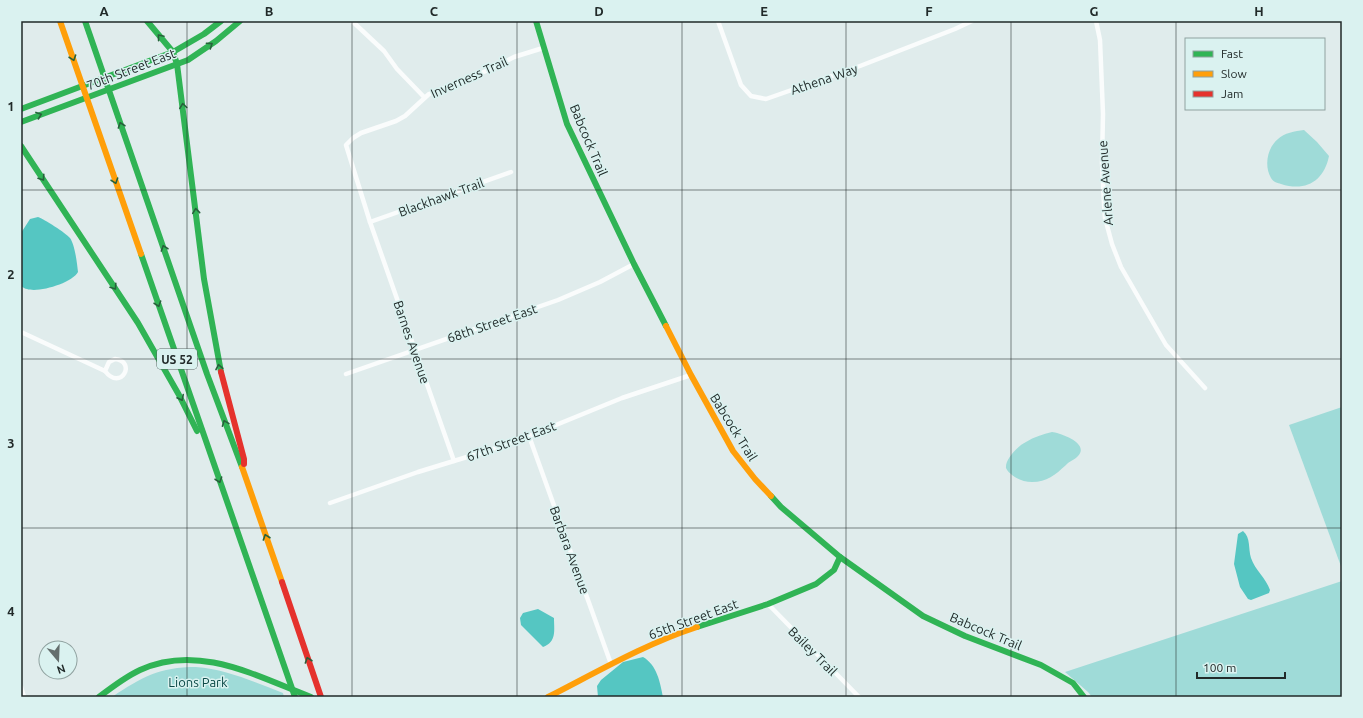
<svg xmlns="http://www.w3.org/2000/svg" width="1363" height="718" font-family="Ubuntu,sans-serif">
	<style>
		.green { fill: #9fdbd8 }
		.water { fill: #55c6c2 }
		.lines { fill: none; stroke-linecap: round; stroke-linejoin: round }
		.street { stroke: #fafcfc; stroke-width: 4.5 }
		.fast { stroke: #30b455; stroke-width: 6 }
		.slow { stroke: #ff9f0a; stroke-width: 6 }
		.jam { stroke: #e5322d; stroke-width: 6 }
		.oneway { stroke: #27613b }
		.grid { fill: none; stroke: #212a29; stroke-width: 1; stroke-opacity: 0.55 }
		.labels { text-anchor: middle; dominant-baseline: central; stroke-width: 3; stroke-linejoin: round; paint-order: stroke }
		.shield { fill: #daf2f0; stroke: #586665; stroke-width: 1 }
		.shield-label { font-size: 12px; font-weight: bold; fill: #212a29 }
		.street-label { font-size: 13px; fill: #212a29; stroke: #daf2f0 }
		.park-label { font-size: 13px; fill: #0b4947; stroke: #daf2f0 }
		.neatline { fill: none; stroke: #212a29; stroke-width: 1.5 }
		.grid-label { font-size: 13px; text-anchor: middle; font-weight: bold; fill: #212a29 }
	</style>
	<rect width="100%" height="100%" fill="#e0ecec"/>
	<g class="green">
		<path d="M1304 130 1317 142 1329 156C1324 181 1306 192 1281 184 1278 183 1273 182 1271 178 1264 166 1267 148 1278 139 1284 133 1295 131 1304 130Z"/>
		<path d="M1342 407V569L1289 425Z"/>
		<path d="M1052 432C1060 433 1090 443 1078 456 1075 460 1069 461 1066 465 1055 475 1047 482 1032 482 1025 482 1017 479 1012 475 1010 473 1007 471 1006 468 1005 459 1019 445 1026 442 1034 437 1043 434 1052 432Z"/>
		<path d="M1342 581V697H1092L1088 692 1065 672Z"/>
		<path d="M196 667C226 669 254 682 283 693L284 697H112C142 677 159 667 196 667Z"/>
	</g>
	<g class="water">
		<path d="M38 217C44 219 66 233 70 238 75 245 77 263 78 272 72 283 39 293 27 289 25 289 23 287 21 286V233L30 219Z"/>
		<path d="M1243 531C1251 538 1248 548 1251 558 1255 570 1266 578 1270 590L1269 593 1251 600 1248 599 1240 587 1234 564 1238 534Z"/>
		<path d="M538 609 554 618C554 630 557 642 543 647L521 625 520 618 523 613Z"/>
		<path d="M643 657C657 665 660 682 663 697H598L597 686 601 680 623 662Z"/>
	</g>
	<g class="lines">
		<g class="street">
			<path d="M352 21 384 51 397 69 424 97"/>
			<path d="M718 21 741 85 751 96 766 99 860 66 955 29 972 21"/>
			<path d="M1096 21 1100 40 1103 114 1102 163 1104 204 1105 218 1112 244 1121 267 1166 345 1205 388"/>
			<path d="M370 222 511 172"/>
			<path d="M21 332 105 371"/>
			<path d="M115 359C137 361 121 392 105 371L109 362Z"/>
			<path d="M346 374 558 300 600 282 634 264"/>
			<path d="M529 436 611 664"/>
			<path d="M454 461 370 222 346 145 353 138 361 133 396 121 405 116 429 94 491 69 514 57 543 48"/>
			<path d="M330 503 418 472 493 449 529 436 622 398 691 375"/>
			<path d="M768 604 859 697"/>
			<path d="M21 687 24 697"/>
		</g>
		<g class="fast">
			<path d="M85 21 207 374 242 467"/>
			<path d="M147 21 173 52 177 64 204 279 221 372"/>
			<path d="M536 21 567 124 634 264 666 326"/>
			<path d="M21 109 173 52 204 34 221 21"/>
			<path d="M21 122 188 60 216 41 240 21"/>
			<path d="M21 146 138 323 179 395 197 431"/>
			<path d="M141 254 295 697"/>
			<path d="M771 496 781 507 840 557 923 616 965 636 1041 665 1073 683 1084 697"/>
			<path d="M697 627 768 604 816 584 834 570 840 557"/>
			<path d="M99 697C112 687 125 677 140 670 198 643 256 676 311 697"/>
		</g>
		<g class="slow">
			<path d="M60 21 141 254"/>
			<path d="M666 326 691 375 733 451 755 479 771 496"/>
			<path d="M242 467 282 582"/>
			<path d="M548 697C597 672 645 644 697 627"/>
		</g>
		<g class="jam">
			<path d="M221 372 244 459V464"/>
			<path d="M282 582 321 697"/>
		</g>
	</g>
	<defs><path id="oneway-chevron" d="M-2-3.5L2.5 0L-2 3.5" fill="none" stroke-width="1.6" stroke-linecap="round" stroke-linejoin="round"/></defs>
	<g class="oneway">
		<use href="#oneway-chevron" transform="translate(160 37) rotate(-130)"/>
		<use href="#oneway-chevron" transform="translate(210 45) rotate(-34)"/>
		<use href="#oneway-chevron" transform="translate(73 58) rotate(71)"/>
		<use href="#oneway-chevron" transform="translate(183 106) rotate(-98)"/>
		<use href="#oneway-chevron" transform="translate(39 115) rotate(-20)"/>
		<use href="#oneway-chevron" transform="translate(121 125) rotate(-109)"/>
		<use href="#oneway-chevron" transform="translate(42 178) rotate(56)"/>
		<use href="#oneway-chevron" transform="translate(115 181) rotate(71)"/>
		<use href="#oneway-chevron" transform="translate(196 211) rotate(-96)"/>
		<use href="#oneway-chevron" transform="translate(164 248) rotate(-109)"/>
		<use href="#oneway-chevron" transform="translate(114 287) rotate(56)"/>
		<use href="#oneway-chevron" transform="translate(158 304) rotate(71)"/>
		<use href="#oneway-chevron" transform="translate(219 367) rotate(-101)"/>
		<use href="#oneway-chevron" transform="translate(181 398) rotate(63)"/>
		<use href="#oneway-chevron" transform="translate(225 423) rotate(-111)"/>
		<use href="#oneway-chevron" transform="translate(219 480) rotate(71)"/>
		<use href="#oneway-chevron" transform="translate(266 537) rotate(-109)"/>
		<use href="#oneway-chevron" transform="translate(308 660) rotate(-109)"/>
	</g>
	<path class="grid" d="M187 21V697M352 21V697M517 21V697M682 21V697M846 21V697M1011 21V697M1176 21V697M21 190H1342M21 359H1342M21 528H1342"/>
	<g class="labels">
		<rect class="shield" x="157" y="349" width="40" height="20" rx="3"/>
		<g class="shield-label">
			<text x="177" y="359">US 52</text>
		</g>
		<g class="street-label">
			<text transform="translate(131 69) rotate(-21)">70th Street East</text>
			<text transform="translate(469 77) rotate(-24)">Inverness Trail</text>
			<text transform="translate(824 79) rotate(-19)">Athena Way</text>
			<text transform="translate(589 140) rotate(67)">Babcock Trail</text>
			<text transform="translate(1105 183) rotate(-94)">Arlene Avenue</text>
			<text transform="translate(441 197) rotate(-20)">Blackhawk Trail</text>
			<text transform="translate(492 323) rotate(-19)">68th Street East</text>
			<text transform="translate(412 342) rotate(71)">Barnes Avenue</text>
			<text transform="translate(734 427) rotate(58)">Babcock Trail</text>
			<text transform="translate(511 441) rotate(-20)">67th Street East</text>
			<text transform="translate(570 550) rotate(70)">Barbara Avenue</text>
			<text transform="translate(693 619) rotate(-20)">65th Street East</text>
			<text transform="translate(986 631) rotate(23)">Babcock Trail</text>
			<text transform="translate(813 651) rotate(45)">Bailey Trail</text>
		</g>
		<g class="park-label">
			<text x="198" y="682">Lions Park</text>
		</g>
	</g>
	<rect width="1363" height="718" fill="none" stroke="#daf2f0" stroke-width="44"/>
	<rect x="1185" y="38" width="140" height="72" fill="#daf2f0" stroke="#90a2a0"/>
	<rect x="1193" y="51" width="20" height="6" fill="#30b455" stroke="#90a2a0"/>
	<text x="1221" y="58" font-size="12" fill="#212a29">Fast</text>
	<rect x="1193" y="71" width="20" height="6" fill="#ff9f0a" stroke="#90a2a0"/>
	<text x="1221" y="78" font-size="12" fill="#212a29">Slow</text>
	<rect x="1193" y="91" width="20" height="6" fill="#e5322d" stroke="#90a2a0"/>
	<text x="1221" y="98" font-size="12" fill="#212a29">Jam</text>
	<g transform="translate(58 660) rotate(161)"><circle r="19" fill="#daf2f0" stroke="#90a2a0"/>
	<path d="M0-3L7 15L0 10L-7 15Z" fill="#646e6d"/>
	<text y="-6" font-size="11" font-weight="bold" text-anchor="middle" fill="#212a29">N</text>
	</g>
	<path d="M1197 672v6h88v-6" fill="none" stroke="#212a29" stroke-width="2"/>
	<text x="1203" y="672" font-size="12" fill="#212a29" stroke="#daf2f0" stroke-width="3" paint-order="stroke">100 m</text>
	<rect x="22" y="22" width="1319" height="674" class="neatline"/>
	<g class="grid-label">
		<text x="104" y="16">A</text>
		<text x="269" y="16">B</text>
		<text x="434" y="16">C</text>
		<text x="599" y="16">D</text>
		<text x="764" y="16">E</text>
		<text x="929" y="16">F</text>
		<text x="1094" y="16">G</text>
		<text x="1259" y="16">H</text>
		<text x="11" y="111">1</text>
		<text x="11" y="279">2</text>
		<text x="11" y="448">3</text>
		<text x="11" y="616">4</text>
	</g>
</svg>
